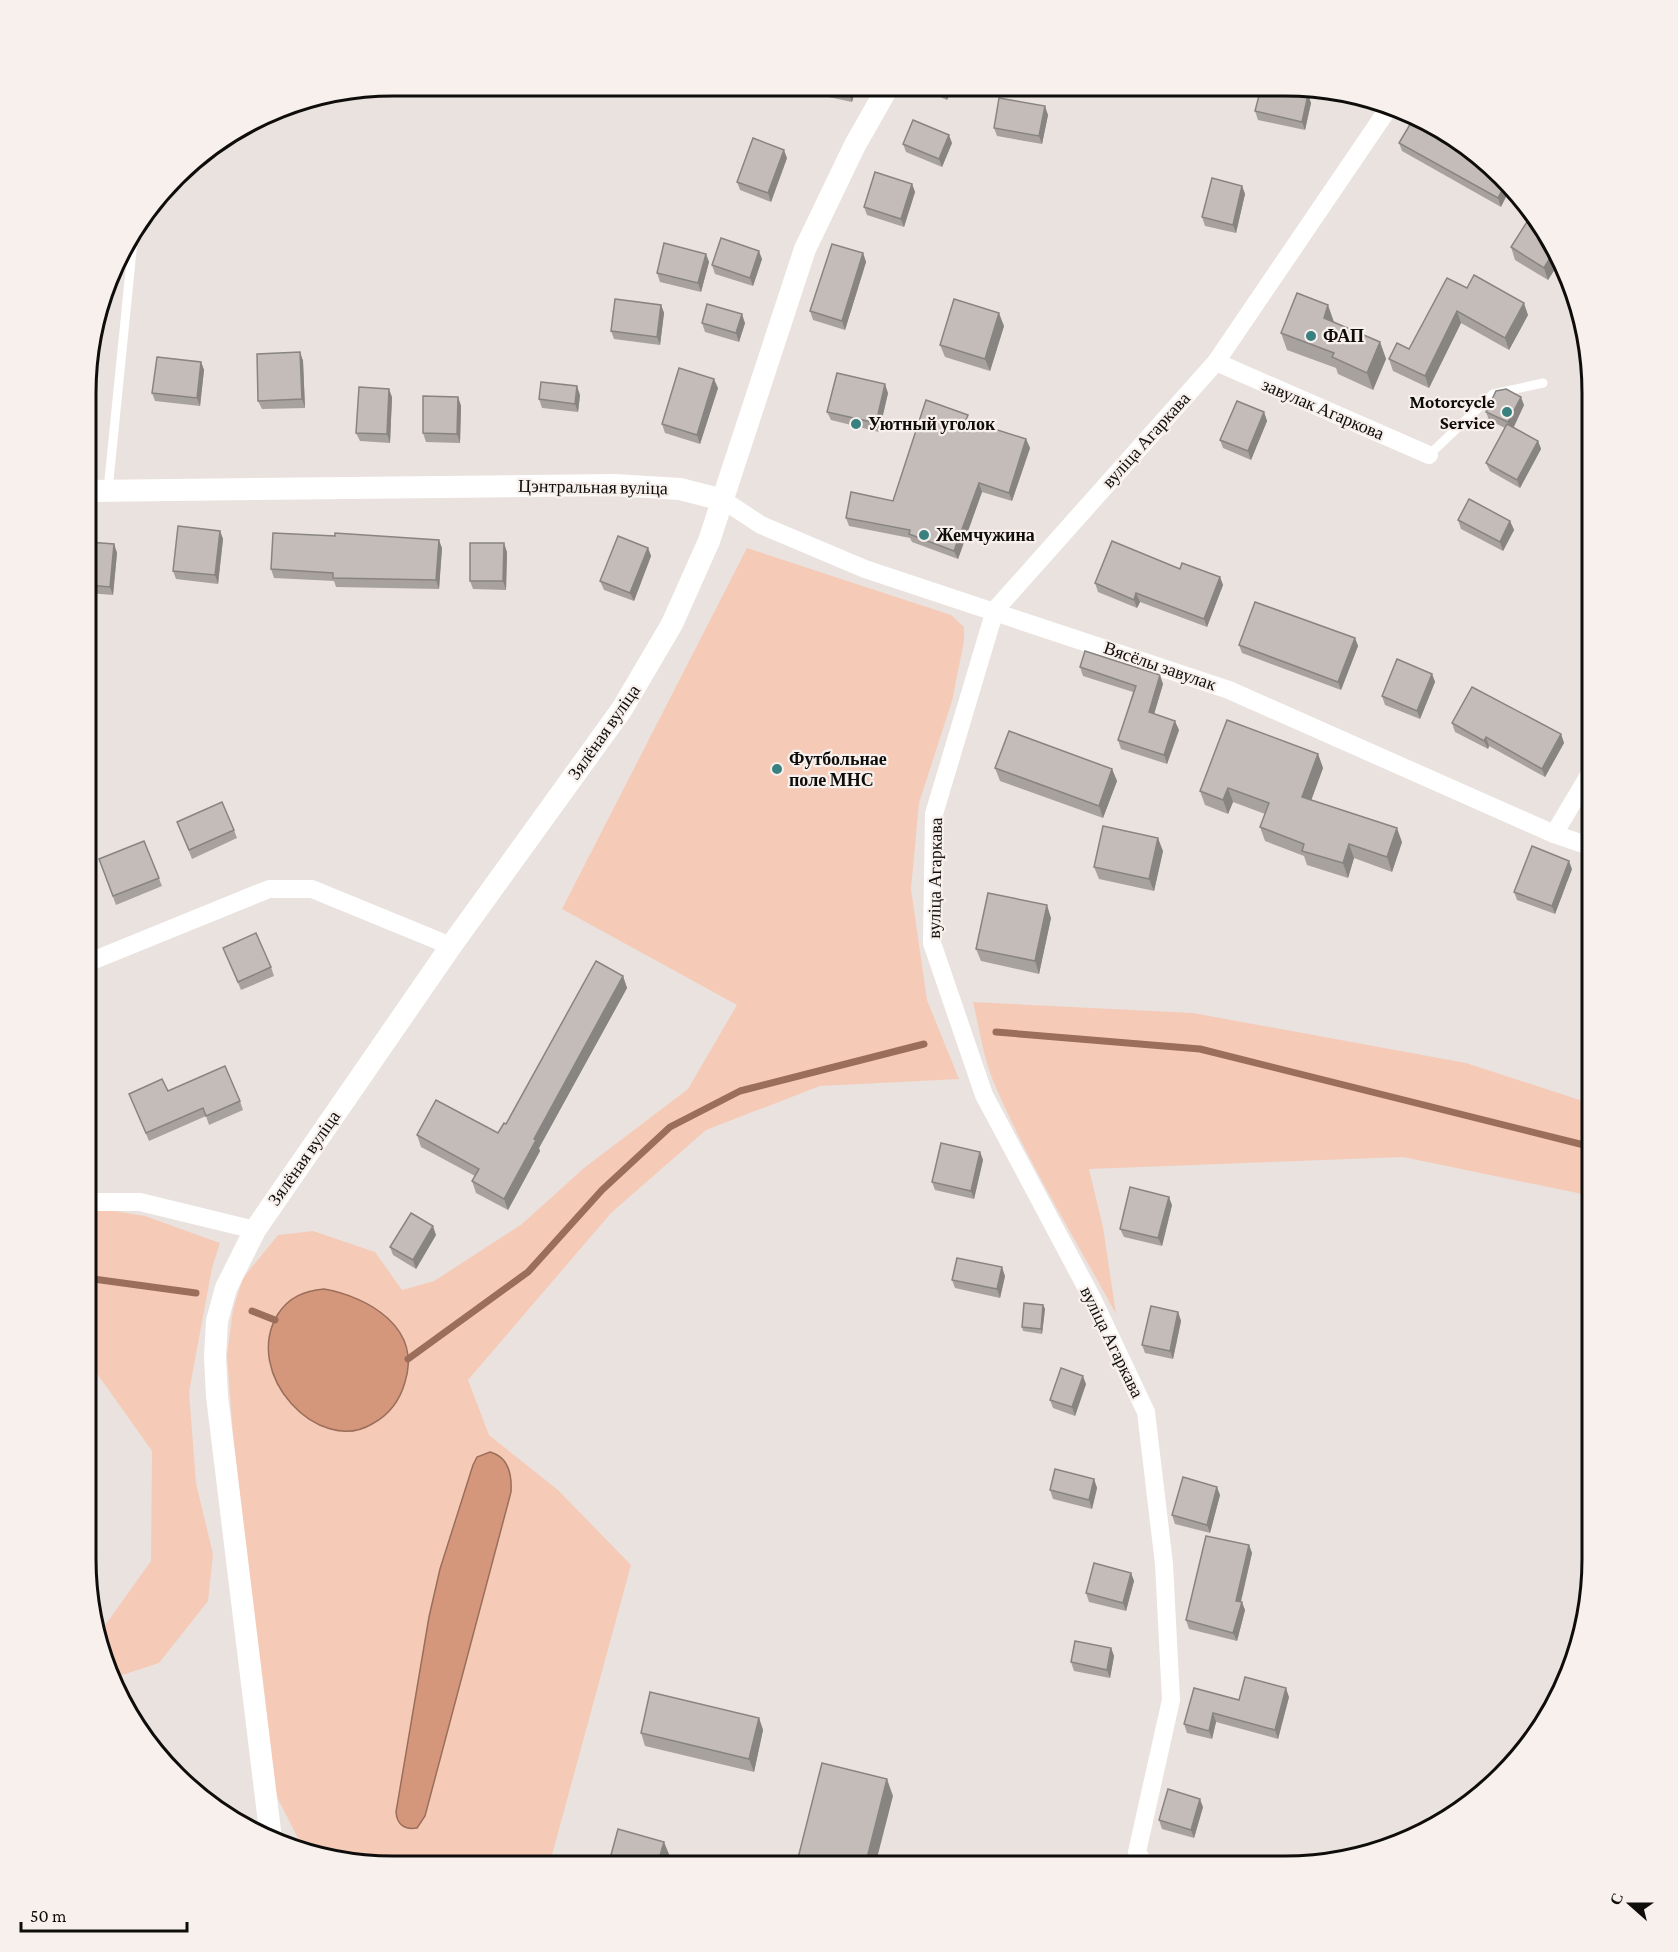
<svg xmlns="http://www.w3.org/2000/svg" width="1678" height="1952" font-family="'Crimson Pro',serif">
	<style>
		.green { fill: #f5cbb8; fill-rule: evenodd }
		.water { fill: #d5977c; stroke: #9a6e5a; stroke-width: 1.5 }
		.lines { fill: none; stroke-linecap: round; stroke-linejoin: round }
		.stream { stroke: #9a6e5a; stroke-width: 7 }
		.service { stroke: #fff; stroke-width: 9 }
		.minor { stroke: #fff; stroke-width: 18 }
		.tertiary { stroke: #fff; stroke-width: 22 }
		.wall { fill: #a8a29f }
		.shaded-wall { fill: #888482 }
		.building { fill: #c3bcb9; stroke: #888482; stroke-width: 1.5 }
		.poi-dot { fill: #398180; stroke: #f7f0ec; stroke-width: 2 }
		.labels { text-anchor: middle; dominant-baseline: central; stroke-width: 4.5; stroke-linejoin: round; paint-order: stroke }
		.poi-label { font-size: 18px; font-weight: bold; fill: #0f0d0c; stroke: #f7f0ec; text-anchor: start }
		.street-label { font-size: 18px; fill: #0f0d0c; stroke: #f7f0ec }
		.rim { fill: none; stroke: #0f0d0c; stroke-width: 3 }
	</style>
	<rect width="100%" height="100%" fill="#eae2df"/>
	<g class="green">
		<path d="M747 548 951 615 964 627V641L952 701 919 803 911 889 927 1000 959 1079 820 1086 706 1130 611 1213 468 1380 489 1435 558 1490 631 1565 549 1866H373L316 1854 303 1848 274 1791 233 1435 227 1355 233 1310 243 1278 278 1235 313 1231 375 1252 402 1290 434 1281 522 1224 584 1168 688 1089 737 1005 562 909ZM324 1289C350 1294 380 1308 397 1328 404 1336 406 1349 408 1359L307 1417C273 1388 260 1363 275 1320ZM490 1452 511 1492 425 1816 417 1828 405 1827 429 1617 440 1569 473 1465 477 1457Z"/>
		<path d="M973 1002 1193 1013 1466 1063 1592 1104V1196L1403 1157 1089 1169 1103 1227 1116 1314C1074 1236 1026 1160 992 1078 983 1055 979 1027 973 1002Z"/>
		<path d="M109 1210 145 1216 220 1243 212 1268 189 1392 196 1483 213 1554 208 1601 159 1663 113 1678 96 1638 151 1561 152 1451 86 1358V1211Z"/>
	</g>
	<g class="water">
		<path d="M324 1289C369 1297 422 1328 405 1382 400 1400 389 1415 372 1424 319 1456 241 1374 278 1314 289 1297 304 1291 324 1289Z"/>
		<path d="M490 1452C509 1457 512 1475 511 1492L425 1816 417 1828C405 1830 397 1825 396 1812L429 1617 440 1569 473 1465 477 1457Z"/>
	</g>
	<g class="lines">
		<g class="stream">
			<path d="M996 1032 1200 1049 1592 1147"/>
			<path d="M86 1278 196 1293"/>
			<path d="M252 1311 275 1320"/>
			<path d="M408 1359 528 1272 602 1190 670 1127 740 1091 924 1044"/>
		</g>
		<g class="service">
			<path d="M1429 455 1493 394 1543 383"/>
			<path d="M108 490 134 231"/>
		</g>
		<g class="minor">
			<path d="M1216 362 1429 455"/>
			<path d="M723 500 761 525 865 569 1229 690 1554 834 1592 847"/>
			<path d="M1554 834 1592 770"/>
			<path d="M87 963 269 889H312L451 946"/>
			<path d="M86 1202H140L255 1230"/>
			<path d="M1145 1866 1137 1852 1171 1700 1164 1564 1146 1412 1093 1300 984 1095 932 943 934 814 995 610 1216 362 1390 106"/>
		</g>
		<g class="tertiary">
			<path d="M88 491 614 485 680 489 723 500"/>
			<path d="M271 1839 217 1396 215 1357 217 1321 226 1288 255 1230 451 946 622 709 672 624 709 541 805 249 855 145 888 87"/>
		</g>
	</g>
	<g class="wall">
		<path d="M816 87H856L852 102 819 95Z"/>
		<path d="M917 87H953L947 100Z"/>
		<path d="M1308 95 1311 103 1305 130 1258 120 1255 111Z"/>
		<path d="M1048 115 1042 144 997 136 994 128Z"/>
		<path d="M1415 116 1455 137 1457 141 1503 176 1501 207 1402 151 1399 143Z"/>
		<path d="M952 143 942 167 906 152 903 144Z"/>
		<path d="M787 158 771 202 740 190 737 182Z"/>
		<path d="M912 184 915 192 904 227 867 215 864 207Z"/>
		<path d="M1242 186 1245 194 1236 233 1205 226 1202 217Z"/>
		<path d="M1551 239 1560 261 1548 280 1515 260 1511 247Z"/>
		<path d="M863 253 866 262 845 330 813 320 810 311Z"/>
		<path d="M706 254 709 262 701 292 660 282 657 273Z"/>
		<path d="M762 259 753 286 715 274 712 265Z"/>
		<path d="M1467 288 1528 315 1509 350 1461 323 1429 388 1393 371 1389 359 1409 349Z"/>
		<path d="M661 305 664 313 660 345 614 339 611 331Z"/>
		<path d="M1334 322 1380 342 1386 359 1373 390 1338 374 1336 368 1287 350 1281 333Z"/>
		<path d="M702 323H745L739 342 705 332Z"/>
		<path d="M1004 326 990 371 945 357 940 345Z"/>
		<path d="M300 352 303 361 305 408 262 409 258 401Z"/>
		<path d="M201 362 204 370 200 406 155 401 152 393Z"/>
		<path d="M718 388 700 444 665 433 662 424Z"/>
		<path d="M888 393 879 432 831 420 827 412Z"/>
		<path d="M580 395 578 412 542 408 539 399Z"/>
		<path d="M392 397 390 443 360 441 356 433Z"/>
		<path d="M458 397 461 406 460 443 426 442 423 433Z"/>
		<path d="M1524 405 1513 428 1538 441 1541 449 1520 488 1490 471 1486 463 1505 428 1489 420 1486 412Z"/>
		<path d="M1264 412 1267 421 1251 460 1223 448 1220 440Z"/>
		<path d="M971 421 1026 439 1030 448 1012 501 982 492 958 559 912 542 910 538 849 526 846 518 893 501Z"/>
		<path d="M1458 520 1510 521 1514 530 1503 551 1461 529Z"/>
		<path d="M220 531 223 539 218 584 176 579 173 571Z"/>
		<path d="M88 542 114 544 117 553 113 595 88 593Z"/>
		<path d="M442 548 439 589 336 587 334 581 274 578 271 569Z"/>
		<path d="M648 548 651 556 634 601 604 590 600 581Z"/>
		<path d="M507 552 506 590 473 589 470 581Z"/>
		<path d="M1180 569 1220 577 1223 585 1207 627 1140 602 1137 608 1098 592 1095 583Z"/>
		<path d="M1592 589V604L1589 596Z"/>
		<path d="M1355 638 1358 646 1341 690 1242 653 1239 645Z"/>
		<path d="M1080 667 1163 684 1154 714 1179 730 1167 764 1121 749 1118 740 1133 692 1083 676Z"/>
		<path d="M1432 674 1435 682 1420 719 1385 705 1382 696Z"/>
		<path d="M1452 723 1561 734 1564 743 1545 777 1489 746 1488 749 1455 732Z"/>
		<path d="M1318 754 1323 768 1311 800 1402 842 1392 872 1354 858 1348 878 1307 865 1304 856 1265 841 1260 827 1265 814 1233 802 1228 814 1205 805 1200 791Z"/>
		<path d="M995 768 1112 769 1117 781 1103 818 1000 781Z"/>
		<path d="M177 822 234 830 237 838 192 859Z"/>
		<path d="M144 841 162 886 116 905 99 859Z"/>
		<path d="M1163 851 1154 891 1099 879 1094 867Z"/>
		<path d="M1572 869 1555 914 1517 900 1514 892Z"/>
		<path d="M1051 918 1039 974 981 961 976 949Z"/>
		<path d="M223 948 271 967 274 976 241 990Z"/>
		<path d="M623 976 627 988 539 1148 540 1151 508 1210 476 1193 472 1181 475 1176 421 1147 417 1135 498 1133Z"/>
		<path d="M168 1091 240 1101 243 1110 209 1125 206 1116 149 1141 129 1094Z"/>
		<path d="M980 1152 983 1160 974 1199 935 1190 932 1182Z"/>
		<path d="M1172 1205 1162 1246 1124 1237 1120 1229Z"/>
		<path d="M436 1235 416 1269 393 1255 390 1247Z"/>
		<path d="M1005 1276 1000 1298 955 1288 952 1280Z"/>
		<path d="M1043 1305 1045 1309 1042 1334 1023 1331 1022 1327Z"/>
		<path d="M1178 1312 1181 1321 1173 1359 1145 1353 1142 1345Z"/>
		<path d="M1086 1384 1075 1416 1053 1408 1050 1400Z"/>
		<path d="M1094 1479 1097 1488 1092 1509 1053 1499 1050 1490Z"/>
		<path d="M1220 1495 1210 1533 1175 1524 1172 1515Z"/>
		<path d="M1249 1545 1252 1553 1241 1602 1245 1610 1237 1641 1189 1629 1186 1620Z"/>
		<path d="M1131 1573 1134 1581 1126 1611 1089 1602 1086 1593Z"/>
		<path d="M1111 1648 1114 1656 1110 1678 1074 1671 1071 1662Z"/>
		<path d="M1289 1697 1278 1739 1216 1722 1212 1739 1187 1733 1184 1724 1239 1700Z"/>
		<path d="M759 1718 763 1730 754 1772 645 1746 641 1733Z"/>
		<path d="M1203 1807 1194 1838 1162 1829 1159 1820Z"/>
	</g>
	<g class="shaded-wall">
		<path d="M851 87H856L852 102 849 94Z"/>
		<path d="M946 87H953L947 100 944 92Z"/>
		<path d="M1308 95 1311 103 1305 130 1302 122Z"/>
		<path d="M1045 106 1048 115 1042 144 1039 136Z"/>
		<path d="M949 135 952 143 942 167 939 159Z"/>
		<path d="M784 150 787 158 771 202 768 193Z"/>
		<path d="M1507 181 1511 187 1501 207 1498 198Z"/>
		<path d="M912 184 915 192 904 227 901 219Z"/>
		<path d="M1242 186 1245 194 1236 233 1233 225Z"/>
		<path d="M1555 249 1560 261 1548 280 1544 268Z"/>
		<path d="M759 251 762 259 753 286 750 278Z"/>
		<path d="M863 253 866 262 845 330 842 321Z"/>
		<path d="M706 254 709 262 701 292 698 283Z"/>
		<path d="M1524 303 1528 315 1509 350 1505 338Z"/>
		<path d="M661 305 664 313 660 345 657 337Z"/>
		<path d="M1328 305 1334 322 1324 318Z"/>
		<path d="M1457 311 1461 323 1429 388 1425 376Z"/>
		<path d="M999 313 1004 326 990 371 985 359Z"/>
		<path d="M742 314 745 323 739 342 736 333Z"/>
		<path d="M1380 342 1386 359 1373 390 1367 373Z"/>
		<path d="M300 352 303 361 305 408 302 399Z"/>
		<path d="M201 362 204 370 200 406 197 398Z"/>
		<path d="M714 379 718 388 700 444 697 435Z"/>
		<path d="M885 384 888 393 879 432 876 423Z"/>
		<path d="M577 386 580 395 578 412 575 404Z"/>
		<path d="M389 389 392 397 390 443 387 434Z"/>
		<path d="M458 397 461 406 460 443 457 434Z"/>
		<path d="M1521 397 1524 405 1512 431 1508 422Z"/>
		<path d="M1264 412 1267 421 1251 460 1248 451Z"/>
		<path d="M1026 439 1030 448 1012 501 1009 493Z"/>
		<path d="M1538 441 1541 449 1520 488 1517 480Z"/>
		<path d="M979 483 982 492 958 559 954 551Z"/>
		<path d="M1510 521 1514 530 1503 551 1500 542Z"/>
		<path d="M220 531 223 539 218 584 215 575Z"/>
		<path d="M439 540 442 548 439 589 436 580Z"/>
		<path d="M504 543 507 552 506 590 503 581Z"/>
		<path d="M114 544 117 553 113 595 110 587Z"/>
		<path d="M648 548 651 556 634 601 630 593Z"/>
		<path d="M1220 577 1223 585 1207 627 1204 619Z"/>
		<path d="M1136 593 1140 602 1137 608 1134 600Z"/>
		<path d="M1355 638 1358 646 1341 690 1338 682Z"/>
		<path d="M1432 674 1435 682 1420 719 1417 711Z"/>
		<path d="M1160 675 1163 684 1152 721 1149 712Z"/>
		<path d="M1175 721 1179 730 1167 764 1164 755Z"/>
		<path d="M1561 734 1564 743 1545 777 1542 769Z"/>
		<path d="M1486 737 1489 746 1488 749 1484 741Z"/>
		<path d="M1318 754 1323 768 1307 812 1302 797Z"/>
		<path d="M1112 769 1117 781 1103 818 1099 806Z"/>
		<path d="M1228 788 1233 802 1228 814 1223 800Z"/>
		<path d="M1397 828 1402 842 1392 872 1387 857Z"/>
		<path d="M1158 838 1163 851 1154 891 1149 879Z"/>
		<path d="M1349 844 1354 858 1348 878 1343 863Z"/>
		<path d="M1569 861 1572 869 1555 914 1552 906Z"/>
		<path d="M1047 905 1051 918 1039 974 1035 961Z"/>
		<path d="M623 976 627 988 539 1148 540 1151 508 1210 504 1199 534 1139Z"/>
		<path d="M980 1152 983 1160 974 1199 971 1191Z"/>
		<path d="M1169 1197 1172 1205 1162 1246 1158 1238Z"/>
		<path d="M433 1226 436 1235 416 1269 413 1260Z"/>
		<path d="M1002 1267 1005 1276 1000 1298 997 1289Z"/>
		<path d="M1043 1305 1045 1309 1042 1334 1041 1329Z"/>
		<path d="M1178 1312 1181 1321 1173 1359 1170 1351Z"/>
		<path d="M1083 1376 1086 1384 1075 1416 1072 1407Z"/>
		<path d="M1094 1479 1097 1488 1092 1509 1089 1500Z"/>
		<path d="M1217 1487 1220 1495 1210 1533 1207 1525Z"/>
		<path d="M1249 1545 1252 1553 1239 1609 1236 1601Z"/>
		<path d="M1131 1573 1134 1581 1126 1611 1123 1603Z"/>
		<path d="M1242 1602 1245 1610 1237 1641 1233 1633Z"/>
		<path d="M1111 1648 1114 1656 1110 1678 1107 1670Z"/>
		<path d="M1286 1688 1289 1697 1278 1739 1275 1730Z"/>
		<path d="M1213 1713 1216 1722 1212 1739 1209 1731Z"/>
		<path d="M759 1718 763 1730 754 1772 749 1759Z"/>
		<path d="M887 1779 893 1796 875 1866H865Z"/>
		<path d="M1200 1799 1203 1807 1194 1838 1191 1830Z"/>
		<path d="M664 1842 669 1854 665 1866H657Z"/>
	</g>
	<g class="building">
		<path d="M818 87H851L849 94Z"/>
		<path d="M933 87H946L944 92Z"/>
		<path d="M1261 88H1278L1308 95 1302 122 1255 111Z"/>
		<path d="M999 98 1045 106 1039 136 994 128Z"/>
		<path d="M1415 116 1454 136 1452 139 1466 146 1503 176 1507 181 1498 198 1399 143Z"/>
		<path d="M913 120 949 135 939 159 903 144Z"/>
		<path d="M753 138 784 150 768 193 737 182Z"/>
		<path d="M875 172 912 184 901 219 864 207Z"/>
		<path d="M1212 178 1242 186 1233 225 1202 217Z"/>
		<path d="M1532 214 1551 239 1555 249 1544 268 1511 247Z"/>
		<path d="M721 238 759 251 750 278 712 265Z"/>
		<path d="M664 243 706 254 698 283 657 273Z"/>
		<path d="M832 244 863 253 842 321 810 311Z"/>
		<path d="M1474 275 1524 303 1505 338 1457 311 1425 376 1389 359 1397 343 1409 349 1447 278 1467 288Z"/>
		<path d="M1297 293 1328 305 1324 318 1380 342 1367 373 1332 357 1334 353 1281 333Z"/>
		<path d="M615 299 661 305 657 337 611 331Z"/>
		<path d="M954 299 999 313 985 359 940 345Z"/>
		<path d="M707 304 742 314 736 333 702 323Z"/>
		<path d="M300 352 302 399 258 401 257 354Z"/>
		<path d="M157 357 201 362 197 398 152 393Z"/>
		<path d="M679 368 714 379 697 435 662 424Z"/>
		<path d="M837 373 885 384 876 423 827 412Z"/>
		<path d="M541 382 577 386 575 404 539 399Z"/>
		<path d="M359 387 389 389 387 434 356 433Z"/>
		<path d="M1506 389 1521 397 1508 422 1486 412 1496 391Z"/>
		<path d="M423 396 458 397 457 434 423 433Z"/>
		<path d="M926 400 968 415 966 420 1026 439 1009 493 979 483 954 551 909 534 910 530 846 518 851 492 893 501Z"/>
		<path d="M1237 401 1264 412 1248 451 1220 440Z"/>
		<path d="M1507 424 1538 441 1517 480 1486 463Z"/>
		<path d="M1469 499 1510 521 1500 542 1458 520Z"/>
		<path d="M178 526 220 531 215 575 173 571Z"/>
		<path d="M273 533 335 536V533L439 540 436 580 333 578V573L271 569Z"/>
		<path d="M618 536 648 548 630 593 600 581Z"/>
		<path d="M1112 541 1180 569 1182 563 1220 577 1204 619 1136 593 1134 600 1095 583Z"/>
		<path d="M88 542 114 544 110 587 88 585Z"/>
		<path d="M470 543H504L503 581H470Z"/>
		<path d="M1592 589V598L1589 596Z"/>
		<path d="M1255 602 1355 638 1338 682 1239 645Z"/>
		<path d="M1085 651 1160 675 1149 712 1175 721 1164 755 1118 740 1136 686 1080 667Z"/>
		<path d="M1397 659 1432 674 1417 711 1382 696Z"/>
		<path d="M1472 687 1561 734 1542 769 1486 737 1484 741 1452 723Z"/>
		<path d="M1227 720 1318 754 1302 797 1397 828 1387 857 1349 844 1343 863 1302 851 1304 844 1260 827 1269 803 1228 788 1223 800 1200 791Z"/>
		<path d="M1009 731 1112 769 1099 806 995 768Z"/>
		<path d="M222 802 234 830 189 850 177 822Z"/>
		<path d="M1103 826 1158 838 1149 879 1094 867Z"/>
		<path d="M144 841 159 878 113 896 99 859Z"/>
		<path d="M1532 846 1569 861 1552 906 1514 892Z"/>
		<path d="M988 893 1047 905 1035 961 976 949Z"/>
		<path d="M256 933 271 967 238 982 223 948Z"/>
		<path d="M596 961 623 976 534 1139 536 1140 504 1199 472 1181 479 1169 417 1135 436 1100 498 1133 504 1123 506 1124Z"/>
		<path d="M225 1066 240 1101 206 1116 203 1108 146 1133 129 1094 162 1079 168 1091Z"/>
		<path d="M941 1143 980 1152 971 1191 932 1182Z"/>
		<path d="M1130 1187 1169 1197 1158 1238 1120 1229Z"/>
		<path d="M411 1213 433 1226 413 1260 390 1247Z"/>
		<path d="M957 1258 1002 1267 997 1289 952 1280Z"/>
		<path d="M1024 1303 1043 1305 1041 1329 1022 1327Z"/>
		<path d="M1151 1306 1178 1312 1170 1351 1142 1345Z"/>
		<path d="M1061 1368 1083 1376 1072 1407 1050 1400Z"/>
		<path d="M1055 1469 1094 1479 1089 1500 1050 1490Z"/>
		<path d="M1183 1477 1217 1487 1207 1525 1172 1515Z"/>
		<path d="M1206 1536 1249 1545 1236 1601 1242 1602 1233 1633 1186 1620Z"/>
		<path d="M1094 1563 1131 1573 1123 1603 1086 1593Z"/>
		<path d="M1075 1641 1111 1648 1107 1670 1071 1662Z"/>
		<path d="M1245 1677 1286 1688 1275 1730 1213 1713 1209 1731 1184 1724 1194 1688 1239 1700Z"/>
		<path d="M650 1692 759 1718 749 1759 641 1733Z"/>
		<path d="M822 1763 887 1779 865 1866H796Z"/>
		<path d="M1168 1789 1200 1799 1191 1830 1159 1820Z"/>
		<path d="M618 1829 664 1842 657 1866H608Z"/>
	</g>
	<g class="poi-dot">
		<circle cx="1311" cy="336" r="6"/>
		<circle cx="1507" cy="412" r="6"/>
		<circle cx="856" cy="424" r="6"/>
		<circle cx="924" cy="535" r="6"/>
		<circle cx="777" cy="769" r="6"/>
	</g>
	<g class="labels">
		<g class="poi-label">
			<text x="1323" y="336">ФАП</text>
			<text x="1495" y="402" text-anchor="end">Motorcycle<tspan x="1495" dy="21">Service</tspan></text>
			<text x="868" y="424">Уютный уголок</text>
			<text x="936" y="535">Жемчужина</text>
			<text x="789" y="759">Футбольнае<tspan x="789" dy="21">поле МНС</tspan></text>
		</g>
		<g class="street-label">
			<text transform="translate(1323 409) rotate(23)">завулак Агаркова</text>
			<text transform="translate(1146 440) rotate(-48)">вуліца Агаркава</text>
			<text transform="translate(593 487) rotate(1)">Цэнтральная вуліца</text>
			<text transform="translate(1160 666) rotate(19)">Вясёлы завулак</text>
			<text transform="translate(604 732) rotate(-55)">Зялёная вуліца</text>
			<text transform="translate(935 878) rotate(-89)">вуліца Агаркава</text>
			<text transform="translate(304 1158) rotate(-55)">Зялёная вуліца</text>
			<text transform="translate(1112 1342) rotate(64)">вуліца Агаркава</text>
		</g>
	</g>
	<path d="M0 0H1678V1952H0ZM393 96H1285A297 297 0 0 1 1582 393V1559A297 297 0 0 1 1285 1856H393A297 297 0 0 1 96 1559V393A297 297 0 0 1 393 96Z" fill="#f7f0ec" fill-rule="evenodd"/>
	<path class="rim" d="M393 96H1285A297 297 0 0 1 1582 393V1559A297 297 0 0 1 1285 1856H393A297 297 0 0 1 96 1559V393A297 297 0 0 1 393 96Z"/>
	<g transform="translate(1630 1904) rotate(291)" stroke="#f7f0ec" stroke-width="4.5" paint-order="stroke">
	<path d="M0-4.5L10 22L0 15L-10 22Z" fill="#0f0d0c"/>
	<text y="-9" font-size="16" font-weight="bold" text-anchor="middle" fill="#0f0d0c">С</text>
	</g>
	<path d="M21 1922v9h166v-9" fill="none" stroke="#0f0d0c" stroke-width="3"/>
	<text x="30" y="1922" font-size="18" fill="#0f0d0c" stroke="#f7f0ec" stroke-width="4.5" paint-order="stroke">50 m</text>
</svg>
